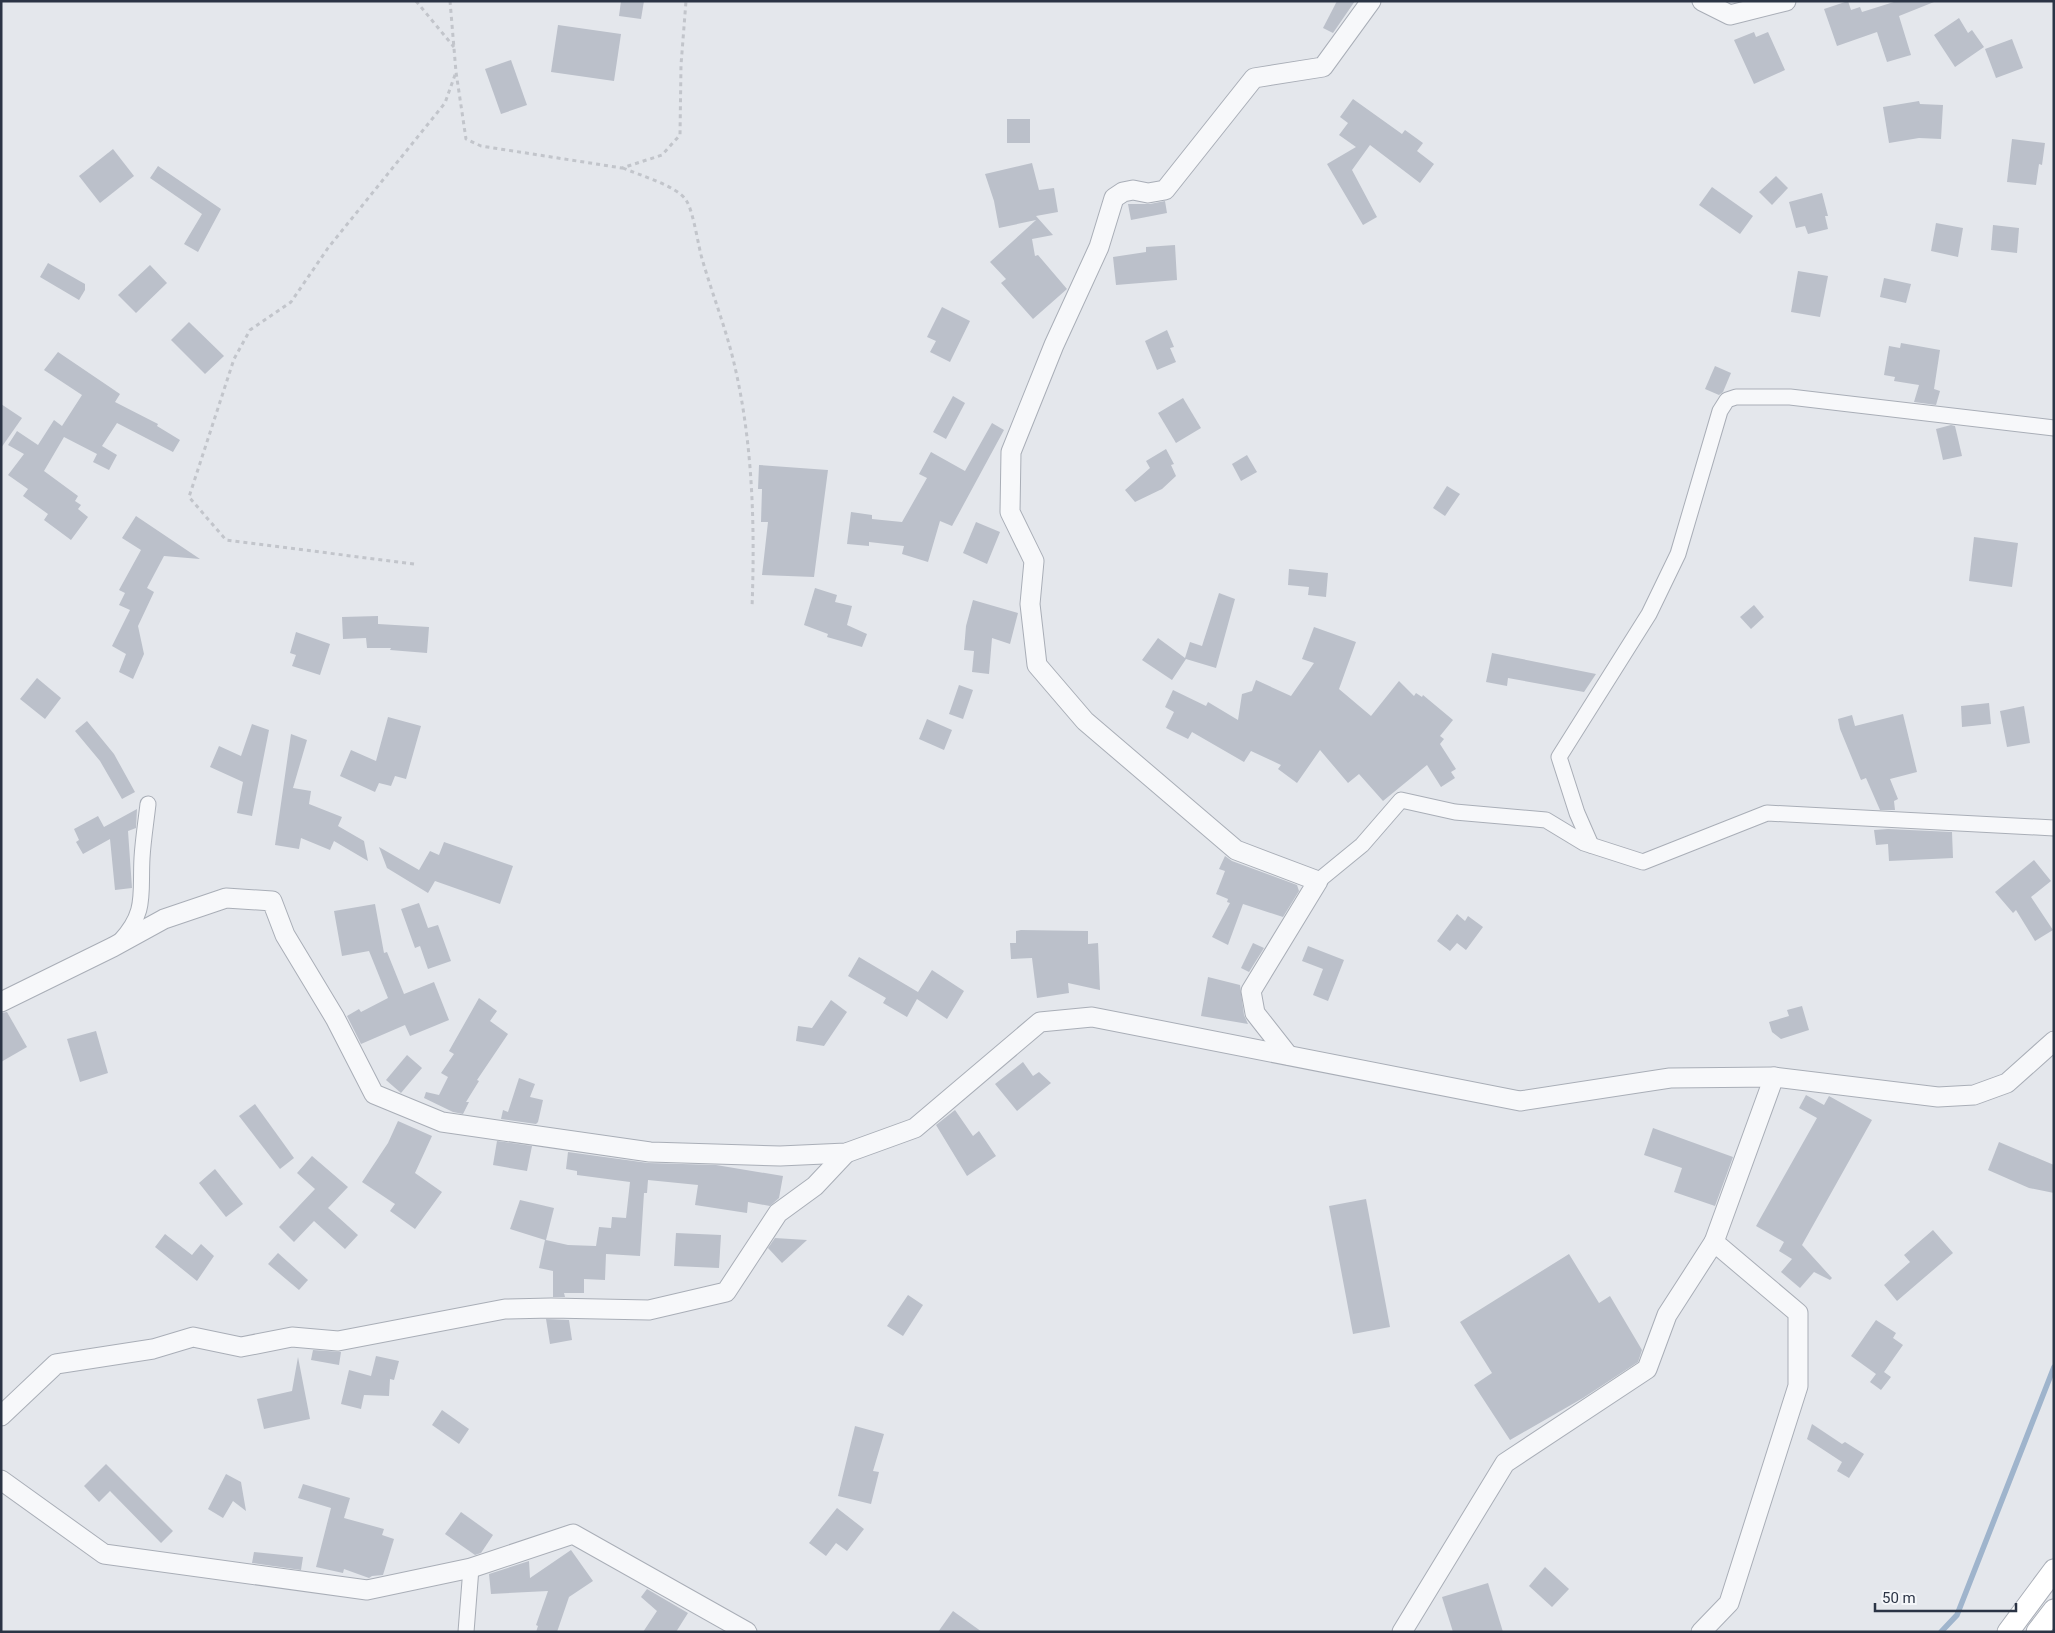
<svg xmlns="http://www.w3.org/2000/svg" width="2055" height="1633" font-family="Roboto,sans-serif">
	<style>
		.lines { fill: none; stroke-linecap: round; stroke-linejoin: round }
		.stream { stroke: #9fb4cc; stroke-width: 5.5 }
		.building { fill: #bbc0ca }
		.minor-casing { stroke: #a9aeb7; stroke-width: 17 }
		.tertiary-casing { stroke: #a9aeb7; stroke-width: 21 }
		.secondary-casing { stroke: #a9aeb7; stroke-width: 23 }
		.path { stroke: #c2c5cb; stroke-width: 3; stroke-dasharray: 4 4; stroke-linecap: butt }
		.minor { stroke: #f7f8fa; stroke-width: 15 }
		.tertiary { stroke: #f7f8fa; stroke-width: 19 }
		.secondary { stroke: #fff; stroke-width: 21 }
	</style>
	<rect width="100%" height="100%" fill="#e4e7ec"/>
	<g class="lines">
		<path class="stream" d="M1941 1632 1957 1615 2054 1367"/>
	</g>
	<g class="building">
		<path d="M621 1H644L641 19 619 16Z"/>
		<path d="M1337 1H1355L1333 33 1323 28Z"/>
		<path d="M1848 1 1851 10 1860 7 1862 12 1897 1 1934 2 1899 16 1911 55 1887 62 1877 32 1837 46 1824 9Z"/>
		<path d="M1959 18 1968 33 1972 30 1984 47 1955 67 1934 35Z"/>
		<path d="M558 25 621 34 614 81 551 72Z"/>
		<path d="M1754 32 1756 37 1768 32 1785 70 1754 84 1734 40Z"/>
		<path d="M2012 39 2023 68 1996 78 1985 49Z"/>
		<path d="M511 60 527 105 501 114 485 69Z"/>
		<path d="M1353 99 1402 134 1405 130 1423 143 1417 151 1434 164 1420 183 1370 145 1352 170 1377 217 1363 225 1327 164 1356 147 1339 135 1348 123 1340 117Z"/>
		<path d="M1919 101 1920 104 1943 105 1941 139 1919 138 1889 143 1883 107Z"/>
		<rect x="1007" y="119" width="23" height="24"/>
		<path d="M2012 139 2045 143 2042 165 2039 164 2036 185 2007 182Z"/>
		<path d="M113 149 134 176 100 203 79 176Z"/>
		<path d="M1032 163 1039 190 1054 188 1058 212 1036 216 1053 235 1032 239 1035 256 1038 255 1067 289 1033 319 1001 283 1006 279 990 262 1036 220 999 228 994 201 985 174Z"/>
		<path d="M158 166 221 209 198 252 184 244 202 214 150 178Z"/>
		<path d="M1776 176 1788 188 1772 205 1759 192Z"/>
		<path d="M1712 187 1753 216 1740 234 1699 205Z"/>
		<path d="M1822 193 1828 216H1825L1828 229 1808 234 1805 226 1796 228 1789 202Z"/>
		<path d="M1165 201 1167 213 1131 220 1128 204H1150Z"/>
		<path d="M1936 223 1963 228 1958 257 1931 251Z"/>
		<path d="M1993 225 2019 228 2017 253 1991 250Z"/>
		<path d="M1175 245 1177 280 1116 285 1113 257 1146 252V247Z"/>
		<path d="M48 263 85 284V290L79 300 40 277Z"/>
		<path d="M150 265 167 283 136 313 118 295Z"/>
		<path d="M1798 271 1828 276 1820 317 1791 312Z"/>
		<path d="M1884 278 1911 284 1906 303 1880 297Z"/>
		<path d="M942 307 970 321 950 362 930 352 936 341 927 337Z"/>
		<path d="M189 322 224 356 205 374 171 340Z"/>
		<path d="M1167 330 1174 347 1170 348 1176 362 1157 370 1145 341Z"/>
		<path d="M1901 343 1940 350 1934 389 1940 391 1936 405 1914 402 1919 385 1894 381 1895 377 1884 375 1889 346 1900 348Z"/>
		<path d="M58 352 120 394 115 402 158 424 157 426 180 440 173 452 117 423 102 446 117 455 109 470 93 462 97 454 64 437 44 471 78 496 75 501 81 505 78 509 88 517 71 540 44 520 48 514 23 496 28 489 8 475 24 454 8 445 17 431 38 445 54 420 62 426 82 395 44 370Z"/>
		<path d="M1715 366 1731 373 1723 392 1719 395 1705 389Z"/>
		<path d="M953 396 965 403 946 439 933 432Z"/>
		<path d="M1183 398 1201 428 1176 443 1158 413Z"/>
		<path d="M1 404 22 418 1 448Z"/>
		<path d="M992 423 1004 430 952 526 940 521 928 562 902 554 904 546 869 542V546L847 544 851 512 872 515V519L902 522 927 478 919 474 931 452 965 471Z"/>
		<path d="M1951 425 1955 426 1962 456 1943 460 1936 429Z"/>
		<path d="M1166 449 1174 464 1171 465 1176 476 1162 489 1135 502 1125 490 1150 468 1146 461Z"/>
		<path d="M1247 455 1257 472 1241 481 1232 464Z"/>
		<path d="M759 465 828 470 814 577 762 575 768 522H761L762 489H758Z"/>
		<path d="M1447 486 1460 494 1445 516 1433 508Z"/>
		<path d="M136 516 200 559 164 556 147 588 154 592 138 626 144 654 133 679 119 672 126 654 112 646 130 610 119 605 125 593 119 590 141 550 122 538Z"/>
		<path d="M976 522 1000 532 987 564 963 553Z"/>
		<path d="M1974 537 2018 543 2012 587 1969 581Z"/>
		<path d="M1289 569 1328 573 1326 597 1308 595 1309 587 1288 585Z"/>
		<path d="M815 588 837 595 835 602 852 606 847 625 867 634 862 647 827 637 828 634 804 625Z"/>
		<path d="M1219 593 1235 599 1216 668 1186 659 1172 680 1142 660 1158 638 1185 658 1190 642 1202 646Z"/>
		<path d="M973 600 1018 613 1010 644 992 638 989 674 972 672 974 651 964 650 966 626Z"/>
		<path d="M1754 605 1764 617 1751 629 1740 617Z"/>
		<path d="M378 616V624L429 627 427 653 390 650 391 648H367L366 638 343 639 342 617Z"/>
		<path d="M1314 627 1356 642 1339 689 1371 716 1399 681 1414 696 1416 693 1422 697 1423 695 1453 720 1440 736 1444 739 1440 744 1456 769 1451 772 1455 778 1441 787 1427 765 1383 801 1359 774 1348 783 1320 750 1297 783 1278 769 1281 765 1251 751 1244 762 1192 732 1188 739 1166 728 1174 712 1165 707 1173 690 1206 706 1208 702 1238 720 1242 694 1252 691 1256 680 1291 696 1314 663 1302 659Z"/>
		<path d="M296 632 330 644 320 675 292 666 296 655 290 653Z"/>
		<path d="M1492 653 1596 674 1584 692 1508 678 1507 686 1486 682Z"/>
		<path d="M37 678 61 698 45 719 20 699Z"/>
		<path d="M959 685 973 690 963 719 949 714Z"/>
		<path d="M1989 703 1991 724 1962 727 1961 706Z"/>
		<path d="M2024 706 2030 743 2007 747 2000 711Z"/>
		<path d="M1903 714 1917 772 1890 779 1898 799 1894 801 1895 810H1880L1866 778 1861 780 1840 729 1838 719 1852 715 1855 726Z"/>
		<path d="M388 717 421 726 406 779 395 776 391 786 379 783 375 792 340 776 351 750 376 761Z"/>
		<path d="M927 719 952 730 944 750 919 739Z"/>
		<path d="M87 721 114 754 135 792 122 799 100 761 75 731Z"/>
		<path d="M252 724 269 730 252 816 237 813 243 782 210 767 219 746 241 756Z"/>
		<path d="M291 734 307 740 293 788 311 791 309 804 342 817 338 826 364 841 368 861 334 841 330 850 301 838 299 849 275 845Z"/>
		<path d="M137 809 136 828 128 831 132 888 115 890 110 839 83 854 76 842 79 840 74 829 98 816 104 827Z"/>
		<path d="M1888 829 1952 832 1953 858 1889 861 1888 844 1876 845 1874 830Z"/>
		<path d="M444 842 513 866 500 904 435 881 428 893 387 868 379 847 419 870 430 851 439 855Z"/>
		<path d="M1225 856 1232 861 1297 885 1299 891 1283 917 1243 904 1228 945 1212 937 1230 903 1227 902 1228 899 1216 894 1225 871 1219 869Z"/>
		<path d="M2034 860 2051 881 2031 897 2053 930 2035 941 2016 910 2013 913 1995 892Z"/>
		<path d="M419 903 428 928 438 925 451 961 428 969 420 946 415 948 401 909Z"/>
		<path d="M375 904 384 953 387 952 404 994 434 982 449 1020 410 1036 405 1025 361 1044 347 1016 359 1009 361 1012 388 998 369 951 342 956 334 911Z"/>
		<path d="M1457 914 1465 921 1468 916 1483 927 1466 950 1457 943 1450 951 1437 941Z"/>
		<path d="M1021 930 1088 931V944L1098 943 1100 990 1068 983 1069 993 1037 998 1032 958 1011 959 1010 943H1016V931Z"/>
		<path d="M1253 943 1264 948 1249 972 1241 968Z"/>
		<path d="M1308 946 1344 960 1328 1001 1313 995 1323 969 1302 961Z"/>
		<path d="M859 957 918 992 932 970 964 991 947 1019 917 999 907 1017 883 1003 886 998 848 976Z"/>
		<path d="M1208 977 1240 985 1244 1015 1248 1024 1201 1016Z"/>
		<path d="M479 998 497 1011 490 1021 508 1034 477 1080 479 1081 466 1102H469L463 1114 453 1112 424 1098 426 1092 439 1095 448 1077 441 1073 454 1054 449 1051Z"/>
		<path d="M831 1000 847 1012 824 1046 796 1041 798 1026 812 1028Z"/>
		<path d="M1802 1006 1809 1030 1781 1039 1772 1032 1769 1022 1789 1016 1787 1010Z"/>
		<path d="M7 1012 27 1047 1 1062V1013Z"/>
		<path d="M96 1031 108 1073 80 1082 67 1039Z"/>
		<path d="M407 1055 422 1068 401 1093 386 1080Z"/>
		<path d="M1023 1062 1033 1076 1039 1072 1051 1083 1017 1111 995 1084Z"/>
		<path d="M519 1078 535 1084 530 1097 543 1100 538 1122 536 1124 501 1119 503 1110 508 1112Z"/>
		<path d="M1806 1095 1824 1105 1829 1096 1872 1120 1802 1245 1832 1278 1830 1280 1814 1272 1800 1288 1781 1272 1792 1259 1779 1251 1784 1242 1756 1226 1817 1118 1799 1108Z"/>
		<path d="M255 1104 294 1158 280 1169 239 1116Z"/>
		<path d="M955 1110 973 1136 979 1131 996 1156 967 1176 936 1125Z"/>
		<path d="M398 1121 432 1136 415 1173 442 1192 415 1229 390 1211 395 1204 362 1182 388 1143Z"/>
		<path d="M1653 1128 1733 1157 1715 1206 1674 1192 1682 1168 1644 1155Z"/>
		<path d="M497 1141 532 1146 527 1171 493 1165Z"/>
		<path d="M1999 1142 2054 1165V1193L2029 1188 1988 1170Z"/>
		<path d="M568 1152 648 1163 716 1165 783 1176 779 1198 770 1206 748 1202 747 1213 695 1205 698 1185 648 1180 647 1193H644L640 1256 606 1254 605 1280 584 1279V1293H564L565 1297H553V1271L539 1268 545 1240 510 1229 520 1200 554 1208 546 1240 568 1245 596 1246 599 1227 611 1228 612 1217 626 1218 630 1182 577 1175V1171L566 1169Z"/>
		<path d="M312 1156 348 1187 328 1208 358 1235 345 1249 314 1221 294 1242 279 1227 315 1189 297 1173Z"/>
		<path d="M215 1169 243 1204 226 1217 199 1183Z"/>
		<path d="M1366 1199 1390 1327 1353 1334 1329 1206Z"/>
		<path d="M1933 1230 1953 1253 1897 1301 1884 1285 1910 1262 1904 1255Z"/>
		<path d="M676 1233 721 1235 719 1268 674 1266Z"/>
		<path d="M165 1234 192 1255 201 1244 214 1256 197 1281 155 1247Z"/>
		<path d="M775 1238 807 1240 782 1263 768 1248Z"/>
		<path d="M278 1253 308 1280 299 1290 268 1264Z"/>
		<path d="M1569 1254 1599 1303 1610 1296 1642 1350 1638 1362 1583 1398 1510 1440 1474 1385 1492 1373 1460 1322Z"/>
		<path d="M908 1295 923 1305 903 1336 887 1326Z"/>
		<path d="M546 1319 569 1320 572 1340 550 1344Z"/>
		<path d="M1876 1320 1896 1333 1893 1338 1903 1345 1884 1372 1891 1377 1881 1390 1870 1382 1876 1374 1851 1356Z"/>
		<path d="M313 1350 341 1352 339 1365 311 1360Z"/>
		<path d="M376 1356 399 1361 394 1380 390 1379 389 1396 364 1395 361 1409 341 1404 349 1370 371 1376Z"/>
		<path d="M298 1357 310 1419 264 1429 257 1399 292 1391Z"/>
		<path d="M442 1410 469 1429 459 1444 432 1425Z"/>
		<path d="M1812 1424 1842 1444 1845 1442 1864 1454 1849 1478 1837 1471 1842 1462 1807 1439Z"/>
		<path d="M855 1426 884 1434 873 1471 879 1472 871 1504 838 1496Z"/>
		<path d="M106 1464 173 1531 161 1543 110 1491 99 1502 84 1486Z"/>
		<path d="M226 1474 241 1482 246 1511 233 1501 223 1518 208 1509Z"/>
		<path d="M303 1484 350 1498 344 1518 384 1529 382 1535 394 1539 383 1575 372 1576 369 1578 344 1569 343 1573 316 1567 331 1508 298 1498Z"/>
		<path d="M837 1508 864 1529 847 1551 836 1543 826 1556 809 1543Z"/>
		<path d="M461 1512 493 1535 481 1553 475 1555 445 1534Z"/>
		<path d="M571 1550 593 1581 569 1597 557 1632H536L538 1626 536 1625 548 1591 491 1594 489 1574 529 1561 530 1578Z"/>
		<path d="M254 1552 303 1557 301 1570 252 1563Z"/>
		<path d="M1545 1567 1569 1589 1552 1607 1529 1586Z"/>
		<path d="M1488 1583 1503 1632H1453L1442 1597Z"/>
		<path d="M647 1589 688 1613 676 1632H643L657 1611 641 1597Z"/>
		<path d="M953 1611 982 1632H938Z"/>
	</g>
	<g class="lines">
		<defs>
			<g id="minor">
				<path d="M1591 845 1577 813 1559 757 1649 614 1678 554 1720 411 1727 400 1736 397H1790L2054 428"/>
				<path d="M1318 881 1362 845 1401 800 1455 812 1546 820 1584 843 1643 862 1767 813 2054 828"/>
				<path d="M120 941C147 912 140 894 142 858 143 840 146 822 148 804"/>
				<path d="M466 1632 471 1568"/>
			</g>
			<g id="tertiary">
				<path d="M1702 1 1730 15 1786 1"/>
				<path d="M1 1002 113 947 164 919 226 898 272 901 285 935 335 1018 374 1094 442 1122 650 1152 780 1156 846 1153 915 1128 1040 1022 1092 1017 1520 1101 1670 1078 1774 1077 1938 1097 1974 1095 2007 1083 2054 1041"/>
				<path d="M1288 1055 1255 1013 1251 991 1318 881 1236 850 1085 721 1037 665 1030 604 1034 561 1010 512 1011 452 1054 345 1099 247 1114 198 1123 192 1133 190 1148 193 1165 190 1254 78 1323 67 1371 1"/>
				<path d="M1 1416 56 1364 153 1349 193 1337 241 1347 292 1337 338 1341 505 1309 551 1308 649 1310 726 1292 778 1213 815 1186 846 1153"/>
				<path d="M1 1480 104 1554 367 1590 471 1568 573 1534 747 1632"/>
				<path d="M1402 1632 1505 1463 1647 1369 1667 1315 1714 1242"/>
				<path d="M1701 1632 1729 1603 1798 1386V1313L1714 1242 1774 1077"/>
			</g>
			<g id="secondary">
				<path d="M2008 1632 2054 1570"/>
				<path d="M2037 1632 2054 1610"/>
			</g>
		</defs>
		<use href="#minor" class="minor-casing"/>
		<use href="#tertiary" class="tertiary-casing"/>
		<use href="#secondary" class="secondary-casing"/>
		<g class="path">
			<path d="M416 1 454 47"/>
			<path d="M450 1 456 72 466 139 481 146 622 168 662 155 680 135 681 65 686 1"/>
			<path d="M623 168C639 175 677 186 686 200 694 212 698 247 703 262 713 296 726 329 734 363 753 443 755 527 752 608"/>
			<path d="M414 564 226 540 189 497 234 359 250 330 291 302 328 248 445 103 456 72"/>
		</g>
		<use href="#minor" class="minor"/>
		<use href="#tertiary" class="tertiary"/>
		<use href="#secondary" class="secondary"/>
	</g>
	<rect width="2055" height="1633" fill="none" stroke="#2b3445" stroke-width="5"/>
	<path d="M1875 1603v8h141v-8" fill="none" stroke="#2b3445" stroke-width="2.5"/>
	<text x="1882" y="1603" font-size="15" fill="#2b3445" stroke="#f4f6f9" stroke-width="4" paint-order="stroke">50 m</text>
</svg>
